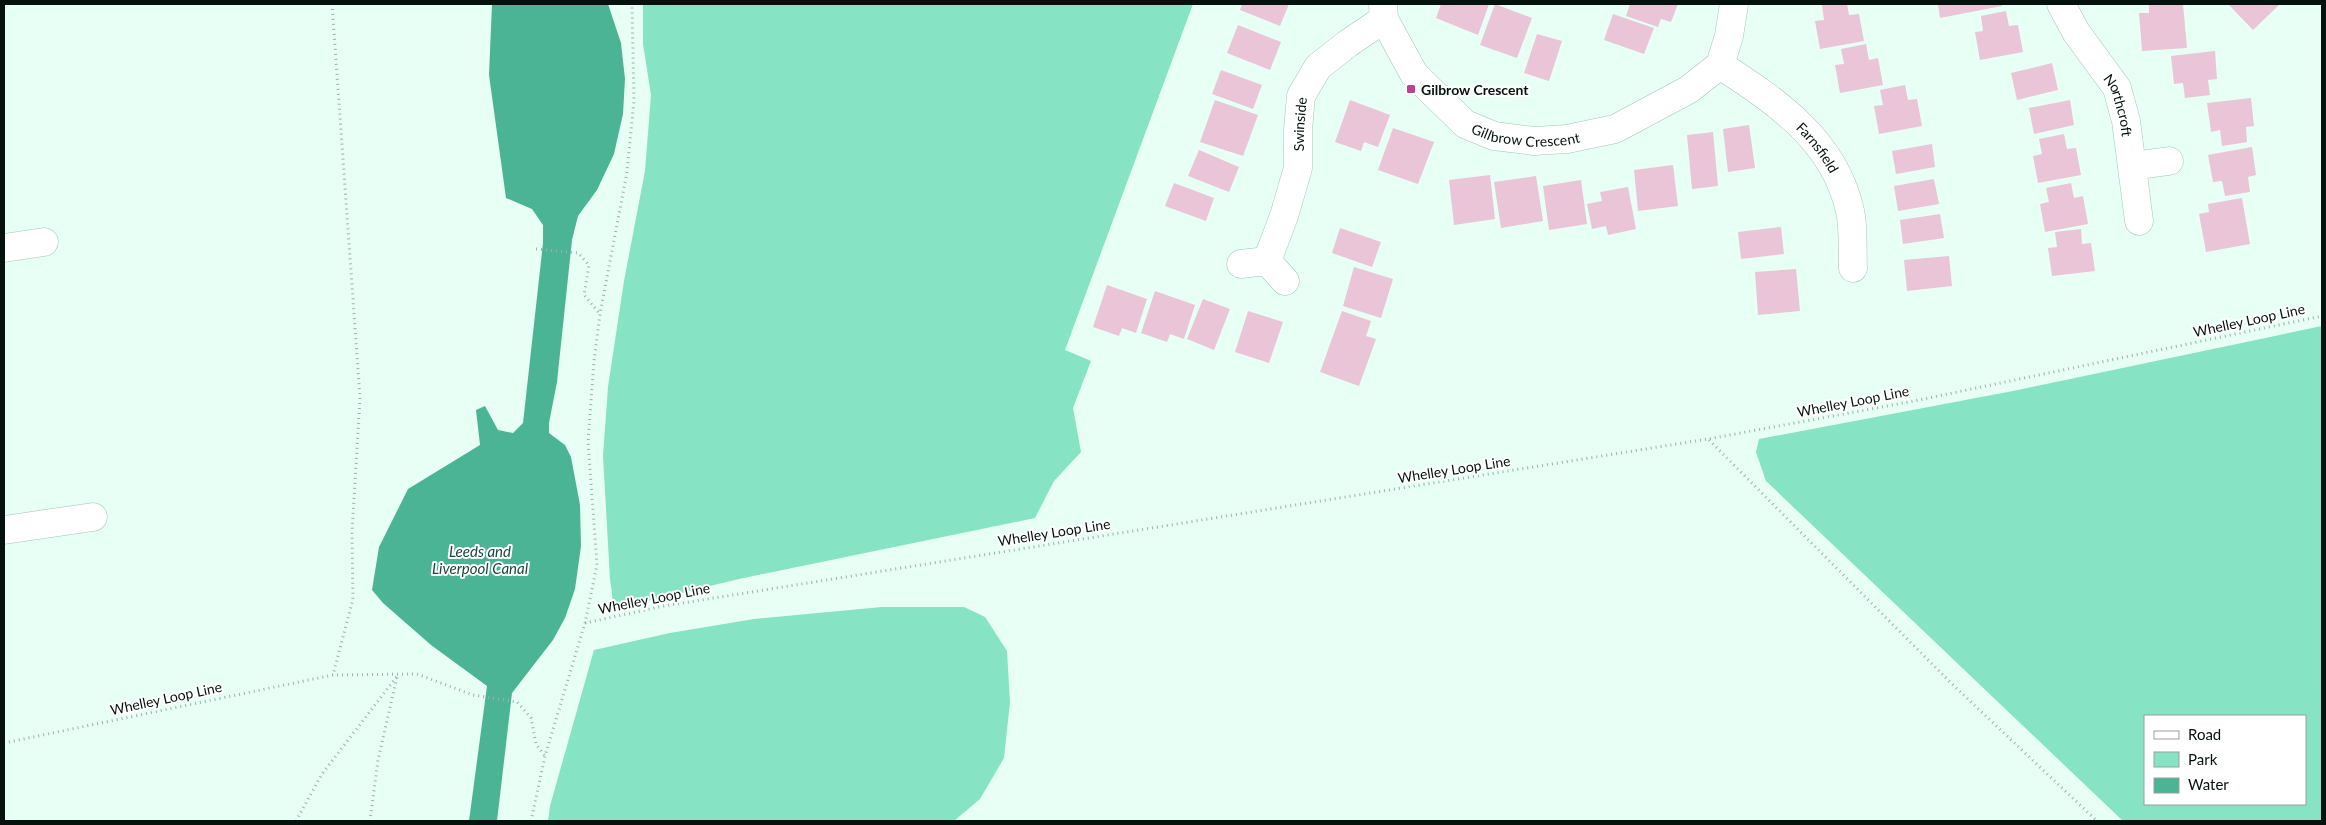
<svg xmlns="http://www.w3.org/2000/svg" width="2326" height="825" font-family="Lato,sans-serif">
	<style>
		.green { fill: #86e3c4; fill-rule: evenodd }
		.water { fill: #4bb494 }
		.building { fill: #e9c5d7 }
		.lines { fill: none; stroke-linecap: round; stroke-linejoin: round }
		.minor-casing { stroke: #9fc6b7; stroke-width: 29 }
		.path { stroke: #9db2aa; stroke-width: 3; stroke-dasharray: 1 4; stroke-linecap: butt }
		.minor { stroke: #fff; stroke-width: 28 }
		.poi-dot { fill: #bf408c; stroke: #fff; stroke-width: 2 }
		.labels { text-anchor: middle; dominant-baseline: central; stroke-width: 4; stroke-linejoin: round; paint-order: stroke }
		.poi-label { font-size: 14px; font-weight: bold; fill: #04110c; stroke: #fff; text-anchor: start }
		.street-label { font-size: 14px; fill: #04110c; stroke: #fff }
		.water-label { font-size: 15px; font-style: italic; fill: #194638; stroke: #fff }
	</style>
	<rect width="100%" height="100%" fill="#e7fff5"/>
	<g class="green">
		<path d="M643 4H1193L1065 350 1091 361 1073 408 1081 452 1054 481 1035 518 739 579 614 609 610 579 603 456 608 387 624 281 645 171 651 95 643 44Z"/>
		<path d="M2322 326V821H2123L1766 481 1756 452 1759 439 2013 391ZM2145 716H2305V804H2145Z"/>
		<path d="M882 607H964L985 617 1007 651 1010 702 1004 758 980 799 954 821H548L550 806 594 650 670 633 754 619Z"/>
	</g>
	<path class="water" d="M492 4H608L621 43 625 79 623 114 614 154 597 190 578 216 572 240 557 382 549 423V433L565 445 571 457 580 505 581 546 575 589 565 618 553 640 512 693 497 821H469L487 686 431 645 383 603 372 590 379 547 408 489 480 445 476 410 485 406 498 430 513 433 523 423 543 243V225L532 209 506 198 489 75Z"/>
	<g class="building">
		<path d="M1242 4H1289L1280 26 1240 10Z"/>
		<path d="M1441 4H1489L1478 35 1436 18Z"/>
		<path d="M1495 4 1532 18 1517 58 1480 45Z"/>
		<path d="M1630 4H1678L1671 22 1661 19 1658 27 1626 16Z"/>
		<path d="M1828 4H1847L1849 15 1859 14 1864 41 1820 49 1815 21 1824 20 1822 5Z"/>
		<path d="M1938 4H2002V6L1940 18Z"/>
		<path d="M2149 4H2183L2187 48 2142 51 2139 13H2149Z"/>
		<path d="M2228 4H2280L2253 30Z"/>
		<path d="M2006 11 2009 26 2018 25 2023 52 1980 60 1975 32 1983 31 1981 16Z"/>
		<path d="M1613 14 1654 28 1644 54 1604 40Z"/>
		<path d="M1238 25 1281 42 1270 70 1227 53Z"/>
		<path d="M1537 34 1562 41 1549 81 1524 73Z"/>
		<path d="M1866 44 1869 60 1878 58 1883 85 1840 93 1835 65 1844 64 1841 49Z"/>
		<path d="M2215 51 2217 79 2208 80 2210 95 2185 98 2183 83 2174 84 2171 56Z"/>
		<path d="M2052 63 2058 90 2017 100 2011 73Z"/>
		<path d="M1221 70 1262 85 1253 109 1212 94Z"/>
		<path d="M1905 85 1908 100 1917 99 1922 126 1879 134 1874 106 1883 105 1880 90Z"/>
		<path d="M2251 98 2254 126 2246 127 2247 142 2222 146 2220 130 2211 132 2207 103Z"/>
		<path d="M1215 100 1258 115 1243 156 1200 142Z"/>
		<path d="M1350 100 1390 115 1378 147 1364 142 1361 151 1335 142Z"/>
		<path d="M2070 100 2074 125 2034 134 2029 108Z"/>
		<path d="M1749 125 1755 168 1728 172 1723 129Z"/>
		<path d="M1393 128 1434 142 1418 184 1378 170Z"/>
		<path d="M1713 132 1718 186 1692 189 1687 135Z"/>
		<path d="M2064 134 2067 149 2076 148 2081 175 2038 183 2033 156 2042 154 2039 139Z"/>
		<path d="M1932 144 1935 167 1896 174 1892 151Z"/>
		<path d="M2252 147 2256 175 2248 177 2250 192 2225 196 2222 181 2213 182 2208 155Z"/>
		<path d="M1199 150 1239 167 1229 192 1188 176Z"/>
		<path d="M1673 165 1678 206 1638 211 1634 170Z"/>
		<path d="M1490 175 1495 219 1454 225 1449 180Z"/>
		<path d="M1536 176 1543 221 1501 228 1494 182Z"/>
		<path d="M1934 179 1939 204 1898 211 1894 186Z"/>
		<path d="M1581 180 1587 224 1549 230 1543 186Z"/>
		<path d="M1174 183 1214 198 1206 221 1165 206Z"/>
		<path d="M2071 183 2074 198 2083 196 2088 224 2045 232 2040 204 2049 202 2046 188Z"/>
		<path d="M1628 187 1636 229 1608 235 1606 226 1592 229 1587 204 1602 201 1600 192Z"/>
		<path d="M2242 198 2250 244 2206 252 2199 214 2209 212 2208 204Z"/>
		<path d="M1940 214 1944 238 1903 244 1900 220Z"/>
		<path d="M1781 227 1784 254 1741 259 1738 232Z"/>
		<path d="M1340 228 1381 242 1372 267 1332 253Z"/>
		<path d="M2081 229 2082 244 2091 243 2095 271 2052 276 2048 248 2057 247 2055 232Z"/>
		<path d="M1949 256 1952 286 1907 291 1904 260Z"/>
		<path d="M1354 267 1393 279 1381 318 1343 306Z"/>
		<path d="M1796 269 1800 311 1758 315 1755 272Z"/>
		<path d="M1107 285 1147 299 1136 333 1122 328 1119 336 1093 327Z"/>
		<path d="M1155 291 1195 305 1184 339 1170 334 1167 342 1141 333Z"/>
		<path d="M1203 299 1230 309 1214 350 1187 339Z"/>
		<path d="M1248 311 1283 322 1269 363 1235 352Z"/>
		<path d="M1342 311 1371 321 1366 336 1376 339 1359 386 1320 372Z"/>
	</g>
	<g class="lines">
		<defs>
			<g id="minor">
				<path id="s1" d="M1383 4 1384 19 1414 74 1465 124 1494 136 1534 141 1567 139 1615 129 1688 90 1720 65"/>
				<path id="s2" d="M2061 4 2076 32 2117 88 2126 121 2139 221"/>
				<path id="s3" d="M1720 65C1776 101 1835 141 1850 211 1854 229 1852 250 1853 268"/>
				<path d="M1720 65 1729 36 1734 4"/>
				<path d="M2132 166 2169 161"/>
				<path d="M4 248 44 242"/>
				<path id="s4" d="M1267 261 1284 216 1298 168V130L1301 96 1318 67 1347 44 1384 19"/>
				<path d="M1241 264 1267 261 1285 281"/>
				<path d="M4 530 93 517"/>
			</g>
		</defs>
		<use href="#minor" class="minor-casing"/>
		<g class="path">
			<path d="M332 4 360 398 352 532 353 599 333 675"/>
			<path d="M536 249 578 253 589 265 584 295 600 314"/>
			<path d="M1709 440 1952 684 2097 821"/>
			<path d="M585 623 664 606 1708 439 1914 401 2322 316"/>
			<path d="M4 743 333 675 417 674 473 695 517 702 531 718 536 744 545 756"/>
			<path d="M296 821 322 774 398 675"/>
			<path d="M370 821 378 760 397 677"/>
			<path d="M531 821 545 756 585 623 597 565 588 442 594 361 600 314 627 172 634 100 632 4"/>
		</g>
		<use href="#minor" class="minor"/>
	</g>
	<rect class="poi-dot" x="1406" y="84" width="10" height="10" rx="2.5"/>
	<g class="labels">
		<g class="poi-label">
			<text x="1421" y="89">Gilbrow Crescent</text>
		</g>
		<g class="street-label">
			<text stroke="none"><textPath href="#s2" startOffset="118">Northcroft</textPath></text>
			<text stroke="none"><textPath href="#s4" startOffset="142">Swinside</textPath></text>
			<text stroke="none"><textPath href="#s1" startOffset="212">Gillbrow Crescent</textPath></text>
			<text stroke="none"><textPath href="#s3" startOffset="129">Farnsfield</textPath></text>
			<text transform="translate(2249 320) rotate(-12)">Whelley Loop Line</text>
			<text transform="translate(1853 401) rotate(-11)">Whelley Loop Line</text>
			<text transform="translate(1454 469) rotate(-9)">Whelley Loop Line</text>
			<text transform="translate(1054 532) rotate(-9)">Whelley Loop Line</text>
			<text transform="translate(654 598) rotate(-11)">Whelley Loop Line</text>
			<text transform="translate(166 698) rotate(-12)">Whelley Loop Line</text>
		</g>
		<g class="water-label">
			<text x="480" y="551">Leeds and<tspan x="480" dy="17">Liverpool Canal</tspan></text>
		</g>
	</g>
	<rect width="2326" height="825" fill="none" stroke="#04110c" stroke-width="10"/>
	<rect x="2144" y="715" width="162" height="90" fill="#ffffff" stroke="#9ba09e"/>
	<rect x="2154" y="731" width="25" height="8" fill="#ffffff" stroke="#9ba09e"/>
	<text x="2188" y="740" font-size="15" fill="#04110c">Road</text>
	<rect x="2154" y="752" width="25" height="15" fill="#86e3c4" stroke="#9ba09e"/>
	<text x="2188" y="765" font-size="15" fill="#04110c">Park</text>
	<rect x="2154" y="778" width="25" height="15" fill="#4bb494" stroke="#9ba09e"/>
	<text x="2188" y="790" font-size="15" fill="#04110c">Water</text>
</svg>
